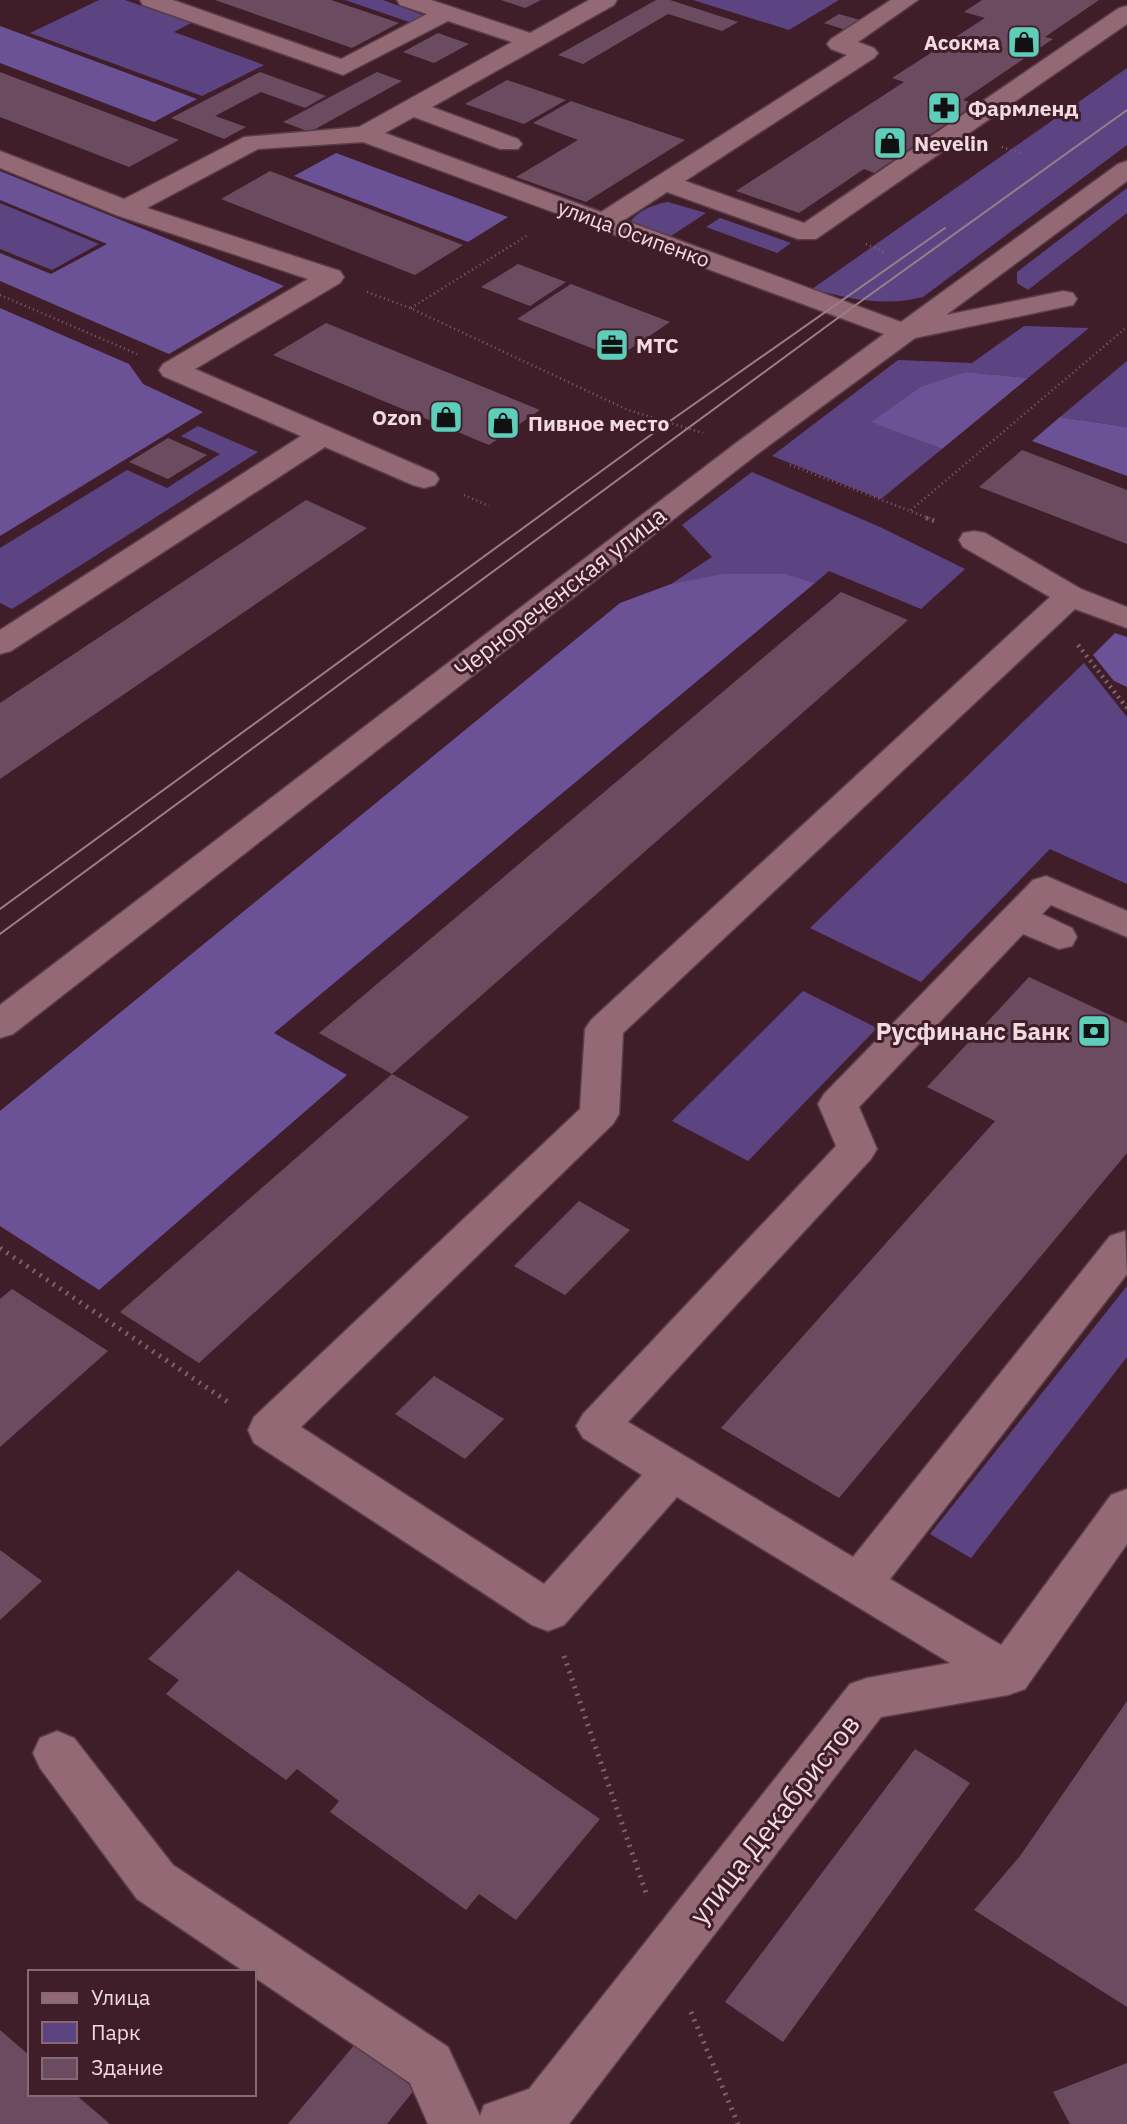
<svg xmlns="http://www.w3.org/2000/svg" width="1127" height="2124" font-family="'IBM Plex Sans',sans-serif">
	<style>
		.green { fill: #5c4483 }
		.forest { fill: #6b5296 }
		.building { fill: #6b4b60 }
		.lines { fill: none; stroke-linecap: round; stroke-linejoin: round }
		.minor-casing { stroke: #5a3d48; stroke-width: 3 }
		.path-far2 { stroke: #80626c; stroke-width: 2.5; stroke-dasharray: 1 3.5; stroke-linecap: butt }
		.path-far1 { stroke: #80626c; stroke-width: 4.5; stroke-dasharray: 2 4.5; stroke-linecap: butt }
		.path { stroke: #80626c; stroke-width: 5; stroke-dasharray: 2 6; stroke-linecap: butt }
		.minor { fill: #926975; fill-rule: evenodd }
		.tram { stroke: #9a7d86; stroke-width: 2 }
		.labels { text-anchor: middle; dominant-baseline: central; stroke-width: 6; stroke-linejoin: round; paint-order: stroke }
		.far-poi-label { font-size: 21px; font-weight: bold; fill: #f1dae0; stroke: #401e29; text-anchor: start }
		.far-street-label { font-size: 21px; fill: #f1dae0; stroke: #401e29 }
		.street-label { font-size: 24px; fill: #f1dae0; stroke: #401e29 }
		.poi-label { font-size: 24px; font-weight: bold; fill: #f1dae0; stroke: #401e29; text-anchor: end }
		.near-street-label { font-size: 28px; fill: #f1dae0; stroke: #401e29 }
	</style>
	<rect width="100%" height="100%" fill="#401e29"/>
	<g class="green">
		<path d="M99 0H125L191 23 174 32 264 65 202 96 30 33Z"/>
		<path d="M345 0H383L423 15 412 23Z"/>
		<path d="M693 0H839L789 30Z"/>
		<path d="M1127 68V145L923 297C884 307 850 299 812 289Z"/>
		<path d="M1127 188V213L1028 290 1017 283V272Z"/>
		<path d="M668 202 706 213 662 242 628 227C633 212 654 204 668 202Z"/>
		<path d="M0 203 99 244 52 270 0 249Z"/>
		<path d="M720 218 791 243 777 253 706 227Z"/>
		<path d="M1024 326 1089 328 1028 378 965 372 872 422 942 449 881 499 772 456 898 360 972 363Z"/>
		<path d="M1127 361V427L1060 417Z"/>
		<path d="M198 426 258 452 12 609 0 603V548L127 470 167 488 220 454 181 436Z"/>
		<path d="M752 472 880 527 965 569 921 609 829 571 815 583 786 574 671 584 712 557 682 525Z"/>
		<path d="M1084 663 1127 717V884L1050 849 921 982 810 928Z"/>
		<path d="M803 991 877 1028 748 1161 672 1121Z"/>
		<path d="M1127 1286V1357L971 1558 930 1534Z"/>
	</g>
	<g class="forest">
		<path d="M0 26 197 99 154 122 0 63Z"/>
		<path d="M336 153 508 217 468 242 294 176Z"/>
		<path d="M0 171 284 286 169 354 0 281V253L51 274 107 244 0 200Z"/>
		<path d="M0 308 129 364 143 384 203 412 0 536Z"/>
		<path d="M966 372 1028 378 942 449 871 422 921 387Z"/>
		<path d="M1060 417 1127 427V476L1032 441Z"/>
		<path d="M723 574H786L815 583 274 1033 347 1075 99 1290 0 1226V1111L620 603 671 584Z"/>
		<path d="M1115 633 1127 637V687L1114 681 1093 655Z"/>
	</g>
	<g class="building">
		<path d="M215 0H331L399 23 352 48Z"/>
		<path d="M501 0H541L525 8Z"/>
		<path d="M656 0H670L738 22 722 31 668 14 583 64 558 55Z"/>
		<path d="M982 0H1099L1045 37 1053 39 963 100 975 104 874 173 864 169 799 213 736 191 904 82 892 78 985 18 964 12Z"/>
		<path d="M839 14 860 20 846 30 824 23Z"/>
		<path d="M438 33 469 44 434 63 403 52Z"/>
		<path d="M0 72 179 140 129 167 0 117Z"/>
		<path d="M260 72 326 96 305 108 261 92 215 116 246 127 224 139 171 118Z"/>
		<path d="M377 72 402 81 310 132 283 122Z"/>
		<path d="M507 80 566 100 524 124 465 104Z"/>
		<path d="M571 101 685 140 586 202 516 177 578 140 533 123Z"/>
		<path d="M270 171 463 245 415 275 221 199Z"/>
		<path d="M518 264 566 282 530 306 481 287Z"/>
		<path d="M571 284 670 322 617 358 517 319Z"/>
		<path d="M326 323 540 410 489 445 273 355Z"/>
		<path d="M168 438 207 455 168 479 129 462Z"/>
		<path d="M1022 450 1127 490V544L979 487Z"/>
		<path d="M306 500 367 528 0 779V703Z"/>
		<path d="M841 592 908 620 392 1074 469 1117 199 1363 120 1312 392 1074 319 1033Z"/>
		<path d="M1029 977 1127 1023V1153L839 1498 721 1428 995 1121 927 1087Z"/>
		<path d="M579 1201 630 1230 565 1295 514 1266Z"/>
		<path d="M12 1289 108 1351 0 1447V1299Z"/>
		<path d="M434 1376 504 1419 465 1459 395 1414Z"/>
		<path d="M0 1550 42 1581 0 1620Z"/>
		<path d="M238 1570 600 1819 516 1920 479 1894 466 1910 330 1812 339 1801 297 1769 286 1780 166 1694 179 1680 148 1659Z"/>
		<path d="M1127 1701V2007L974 1910 1020 1856Z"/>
		<path d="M915 1749 970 1783 783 2042 725 2002Z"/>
		<path d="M0 2030 30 2056V2094H75L110 2124H0Z"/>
		<path d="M356 2043 415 2089 387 2124H288Z"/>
		<path d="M1127 2063V2124H1070L1053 2092Z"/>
	</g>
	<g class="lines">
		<defs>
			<g id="minor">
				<path d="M140 0H173L341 59 427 14 400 5 397 0H431L530 33 589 0H617L614 5 432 107 518 139 522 144 518 149H500L414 117 385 133 601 212 847 55 831 49 827 44 831 39 891 0H918L858 42 874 48 878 53 874 58 685 181 804 223 1119 8 1127 6V24L816 239H798L667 192 624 220 901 322 1118 164 1127 161V181L946 315 1063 291 1073 293 1077 299 1073 305 915 338 756 455 13 1034 0 1038V1005L736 443 884 334 363 142 258 149 147 208 340 271 344 277 340 283 195 369 435 473 439 479 435 485 424 488 413 485 325 447 11 651 0 654V630L301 436 163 376 159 370 163 364 308 279 116 215 0 168V151L124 199 244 137 359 127 512 42 448 21 343 75 143 5Z"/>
				<path d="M974 531 985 533 1081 589 1127 607V628L1075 609 623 1033 619 1114 613 1124 301 1427 544 1584 642 1475 583 1438 576 1426 583 1414 836 1146 818 1104 824 1094 1033 880 1046 876 1127 911V937L1051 905 1042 914 1072 928 1077 937 1072 946 1059 949 1023 934 859 1107 877 1149 871 1159 628 1422 853 1557 1110 1236 1125 1231 1127 1274 890 1579 1001 1645 1111 1495 1127 1489V1544L1025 1689 1008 1695 881 1717 569 2124H428L410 2083 254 1977V1972H245L137 1899 40 1768 33 1753 40 1738 57 1731 74 1738 173 1865 448 2047 480 2116 484 2105 529 2089 850 1684 867 1678 950 1663 677 1497 564 1625 548 1631 532 1625 254 1443 248 1430 254 1417 580 1109 585 1029 591 1020 1050 597 963 547 959 540 963 533Z"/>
			</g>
		</defs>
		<use href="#minor" class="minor-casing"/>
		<g class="path-far2">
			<path d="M1002 147 1023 154"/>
			<path d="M866 244 884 252"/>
			<path d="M367 292 410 308 628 410 703 433"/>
			<path d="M0 295 137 354"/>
			<path d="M411 308 528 235"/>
			<path d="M790 465 931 519"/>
			<path d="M464 495 489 506"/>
			<path d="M911 510 1127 327"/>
		</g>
		<g class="path-far1">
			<path d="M926 518 935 521"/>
			<path d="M1078 645 1127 708"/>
		</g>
		<g class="path">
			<path d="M0 1248 228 1402"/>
			<path d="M564 1656 647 1896"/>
			<path d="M691 2012 738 2124"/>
		</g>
		<use href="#minor" class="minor"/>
		<g class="tram">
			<path d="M0 909 670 421 945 228"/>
			<path d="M0 934 846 312 1127 110"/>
		</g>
	</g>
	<defs>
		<symbol id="shop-square" viewBox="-11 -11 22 22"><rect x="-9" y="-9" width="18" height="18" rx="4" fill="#5cceba" stroke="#401e29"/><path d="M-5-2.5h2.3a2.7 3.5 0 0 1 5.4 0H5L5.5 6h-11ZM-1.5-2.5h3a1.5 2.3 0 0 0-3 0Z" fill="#111"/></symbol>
		<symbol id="pharmacy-square" viewBox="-11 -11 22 22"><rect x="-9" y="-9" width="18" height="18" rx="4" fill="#5cceba" stroke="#401e29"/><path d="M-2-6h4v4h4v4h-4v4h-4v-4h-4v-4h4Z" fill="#111"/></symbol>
		<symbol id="office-square" viewBox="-11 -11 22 22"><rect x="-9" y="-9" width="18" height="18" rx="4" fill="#5cceba" stroke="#401e29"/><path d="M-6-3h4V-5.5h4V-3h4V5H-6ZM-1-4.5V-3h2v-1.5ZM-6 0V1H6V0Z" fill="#111"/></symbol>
		<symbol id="bank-square" viewBox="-11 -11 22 22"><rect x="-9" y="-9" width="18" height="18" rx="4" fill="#5cceba" stroke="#401e29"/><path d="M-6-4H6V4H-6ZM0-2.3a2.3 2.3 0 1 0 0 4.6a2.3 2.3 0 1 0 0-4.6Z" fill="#111"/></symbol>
	</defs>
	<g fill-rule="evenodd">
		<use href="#shop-square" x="1005" y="23" width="38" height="38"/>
		<use href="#pharmacy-square" x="925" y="89" width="38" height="38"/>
		<use href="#shop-square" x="871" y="124" width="38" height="38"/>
		<use href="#office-square" x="593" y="326" width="38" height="38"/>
		<use href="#shop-square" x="427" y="398" width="38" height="38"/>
		<use href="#shop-square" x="484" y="404" width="38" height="38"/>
		<use href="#bank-square" x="1075" y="1012" width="38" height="38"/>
	</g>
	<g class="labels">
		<g class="far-poi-label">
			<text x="1000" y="42" text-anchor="end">Асокма</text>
			<text x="968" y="108">Фармленд</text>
			<text x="914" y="143">Nevelin</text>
			<text x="636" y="345">МТС</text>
			<text x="422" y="417" text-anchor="end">Ozon</text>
			<text x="528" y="423">Пивное место</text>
		</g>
		<g class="far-street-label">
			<text transform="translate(634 233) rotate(20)">улица Осипенко</text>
		</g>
		<g class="street-label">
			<text transform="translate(560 592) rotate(-38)">Чернореченская улица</text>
		</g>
		<g class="poi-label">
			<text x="1070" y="1031">Русфинанс Банк</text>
		</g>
		<g class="near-street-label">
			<text transform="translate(774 1819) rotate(-52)">улица Декабристов</text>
		</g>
	</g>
	<rect x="28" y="1970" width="228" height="126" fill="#401e29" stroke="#876972" stroke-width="2"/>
	<rect x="42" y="1993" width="35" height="10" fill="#926975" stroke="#876972" stroke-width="2"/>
	<text x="91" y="2005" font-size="21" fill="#f1dae0">Улица</text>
	<rect x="42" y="2022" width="35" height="21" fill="#5c4483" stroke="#876972" stroke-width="2"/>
	<text x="91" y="2040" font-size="21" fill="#f1dae0">Парк</text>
	<rect x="42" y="2058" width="35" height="21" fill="#6b4b60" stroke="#876972" stroke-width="2"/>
	<text x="91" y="2075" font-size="21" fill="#f1dae0">Здание</text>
</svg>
